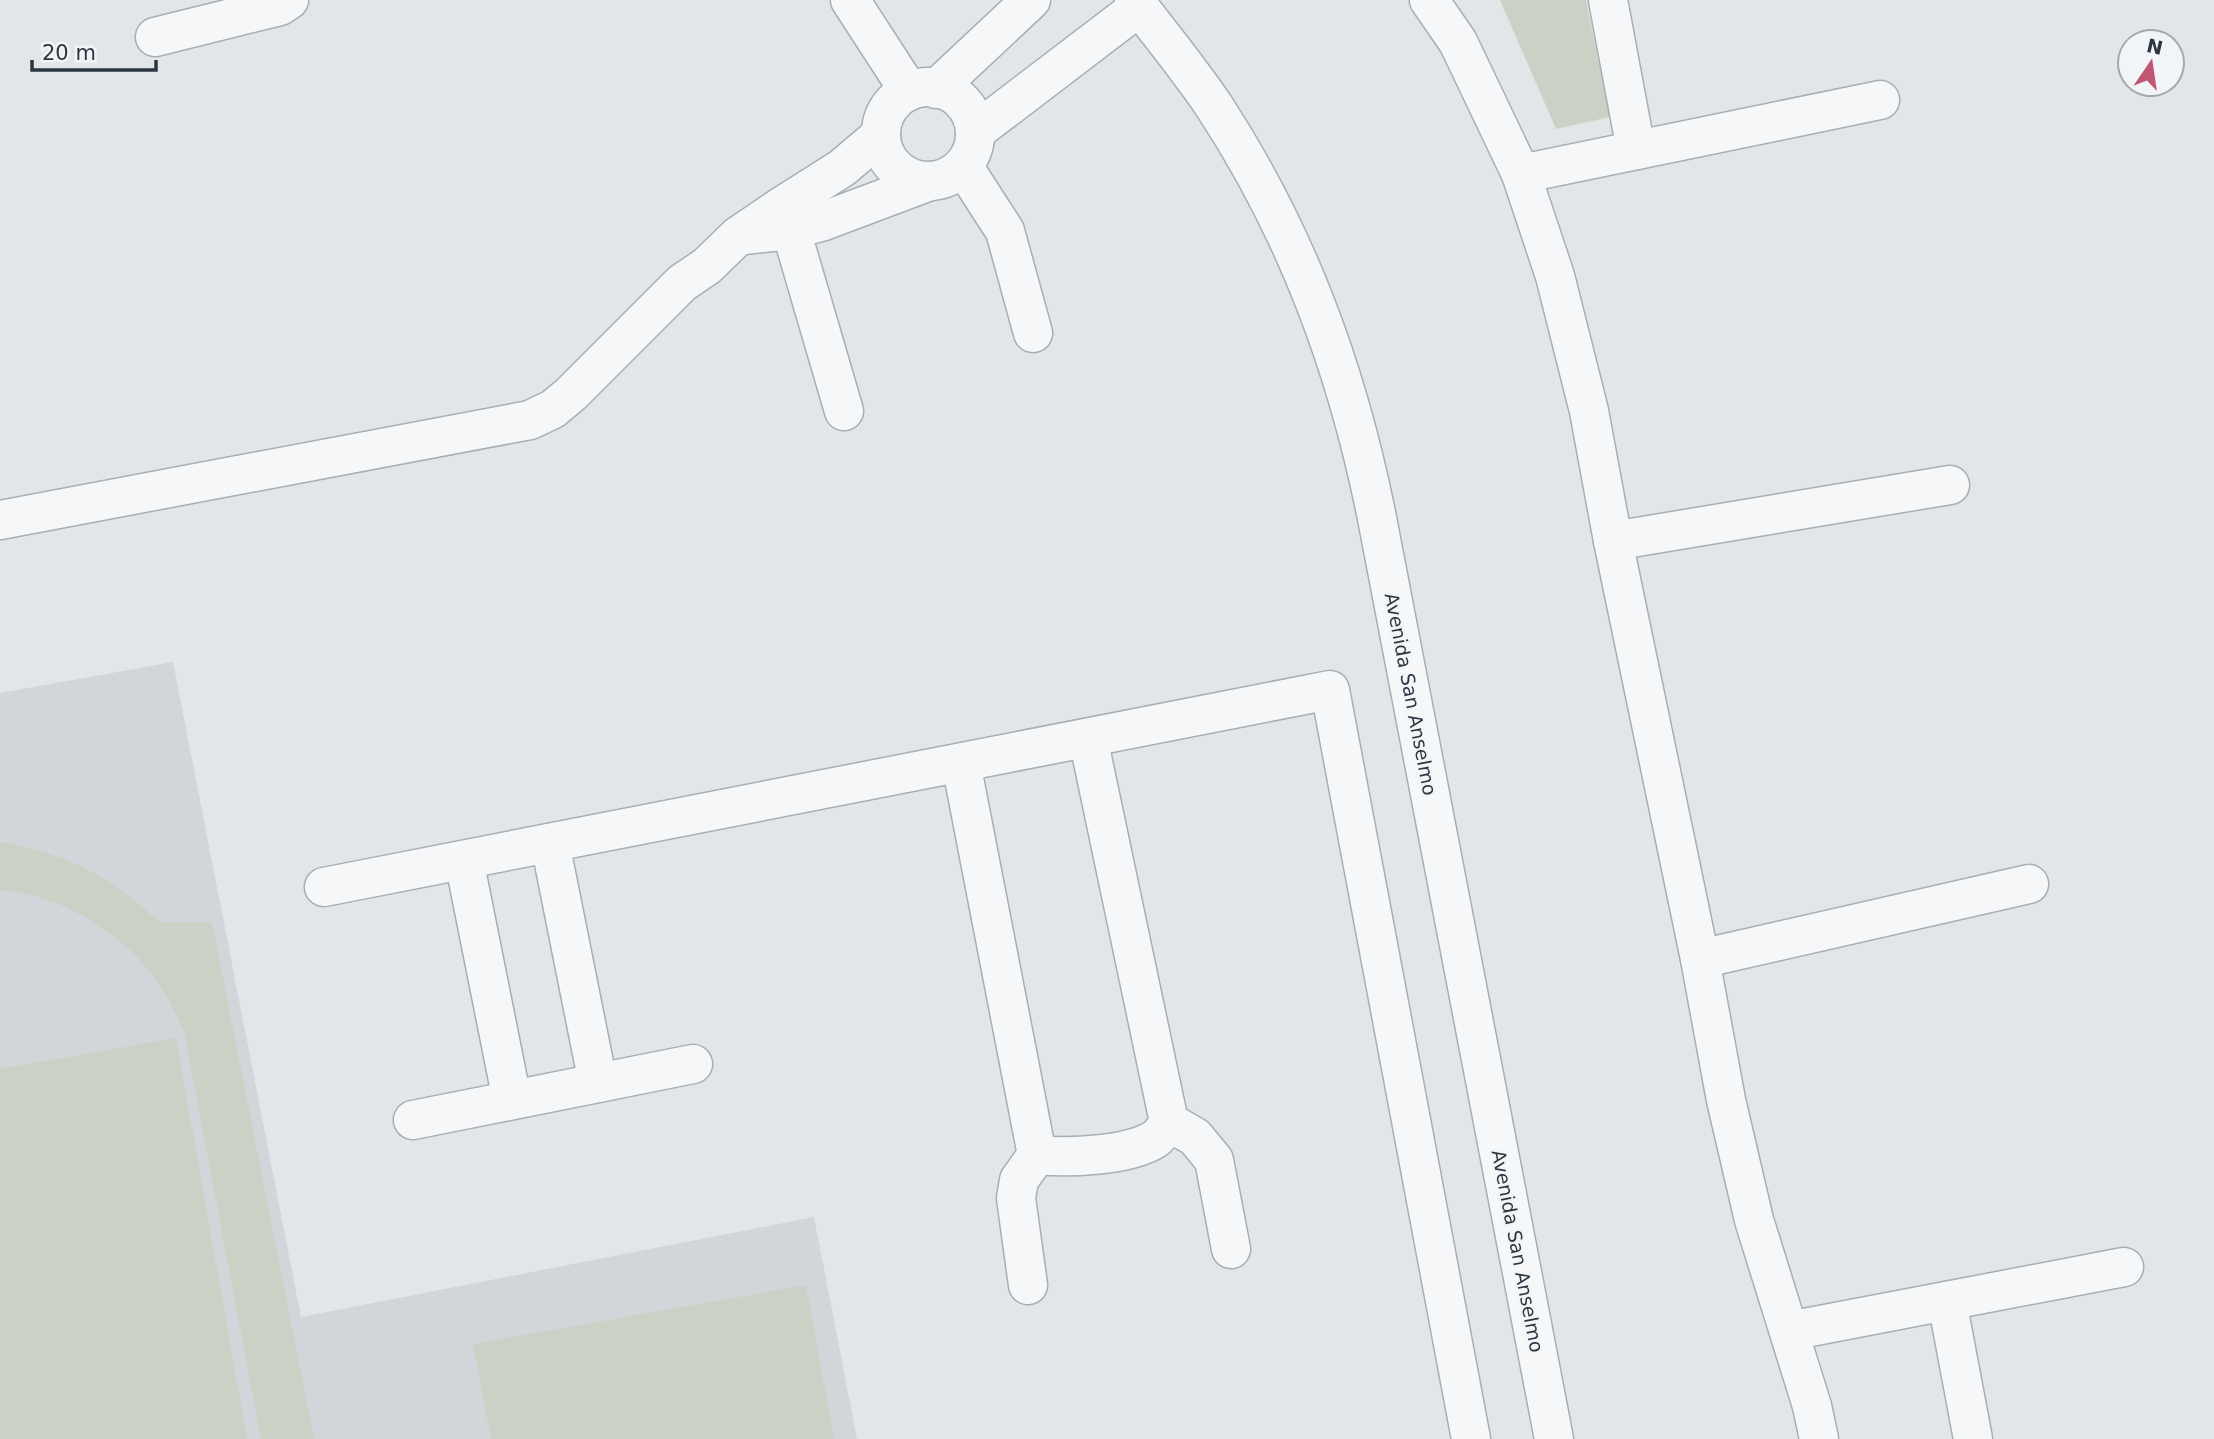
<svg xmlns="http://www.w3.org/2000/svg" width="2214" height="1439" font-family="'DejaVu Sans',sans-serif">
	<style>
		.built { fill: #d1d6db }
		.green { fill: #cad2c5 }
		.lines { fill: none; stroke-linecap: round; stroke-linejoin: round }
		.minor-casing { stroke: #a9aeb3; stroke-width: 41 }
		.minor { stroke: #f5f7f8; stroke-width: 38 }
		.labels { text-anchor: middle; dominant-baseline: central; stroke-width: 5; stroke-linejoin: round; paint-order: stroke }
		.street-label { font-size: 19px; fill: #2d3640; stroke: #f2f5f7 }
	</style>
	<rect width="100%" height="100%" fill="#e3e6e9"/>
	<path class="built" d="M173 662 301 1317 814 1217 857 1439H0V693Z"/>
	<g class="green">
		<path d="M1500 0H1586L1610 117 1556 129Z"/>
		<path d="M0 842C68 854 109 875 159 922H212L314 1439H261L184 1031C174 1011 165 991 152 974 117 929 57 894 0 890Z"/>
		<path d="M176 1038 247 1439H0V1069Z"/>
		<path d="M806 1285 834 1439H491L473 1344Z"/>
	</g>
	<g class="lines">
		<defs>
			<g id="minor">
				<path d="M850 0 909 91"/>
				<path d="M1134 0C1161 35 1189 69 1214 106 1296 231 1346 366 1376 513L1554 1439"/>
				<path d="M1429 0 1458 42 1521 174 1555 276 1589 411 1613 541 1700 959 1726 1100 1754 1220 1812 1406 1819 1439"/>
				<path d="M1608 0 1636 150"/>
				<path d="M155 37 280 6 289 0"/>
				<circle cx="928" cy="134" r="47"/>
				<path d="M936 89 1031 0"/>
				<path d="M975 132 1139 7"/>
				<path d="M963 166 1005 231 1033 333"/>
				<path d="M1521 174 1880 100"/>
				<path d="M791 230 844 411"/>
				<path d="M744 235 791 230 821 222 930 181"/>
				<path d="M0 520 530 420 553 409 571 394 682 283 707 266 738 236 782 206 842 168 881 135"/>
				<path d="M1613 541 1950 485"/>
				<path d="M1088 738 1169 1122 1195 1137 1214 1160 1231 1249"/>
				<path d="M961 763 1037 1155 1019 1180 1016 1198 1028 1285"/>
				<path d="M550 843 598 1083"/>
				<path d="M464 860 512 1100"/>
				<path d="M324 887 1330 690 1471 1439"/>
				<path d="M1700 959 2029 884"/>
				<path d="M413 1120 693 1064"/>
				<path d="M1037 1155C1068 1158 1129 1156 1155 1139 1161 1135 1165 1128 1169 1122"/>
				<path d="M1947 1301 1973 1439"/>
				<path d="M1789 1331 2124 1267"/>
			</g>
		</defs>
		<use href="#minor" class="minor-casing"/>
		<use href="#minor" class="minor"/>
	</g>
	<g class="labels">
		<g class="street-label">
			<text transform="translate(1411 694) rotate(79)">Avenida San Anselmo</text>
			<text transform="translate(1518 1251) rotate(79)">Avenida San Anselmo</text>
		</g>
	</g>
	<g transform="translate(2151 63) rotate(13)"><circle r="33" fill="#f2f5f7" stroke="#a3a9ae" stroke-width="2"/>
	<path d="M0-5L12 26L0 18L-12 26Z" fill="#bf5773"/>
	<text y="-10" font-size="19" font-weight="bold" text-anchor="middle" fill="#2d3640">N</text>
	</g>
	<path d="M32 60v10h124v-10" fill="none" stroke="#2d3640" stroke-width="3.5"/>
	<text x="42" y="60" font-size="21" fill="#2d3640" stroke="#f2f5f7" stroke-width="5" paint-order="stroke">20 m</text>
</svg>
